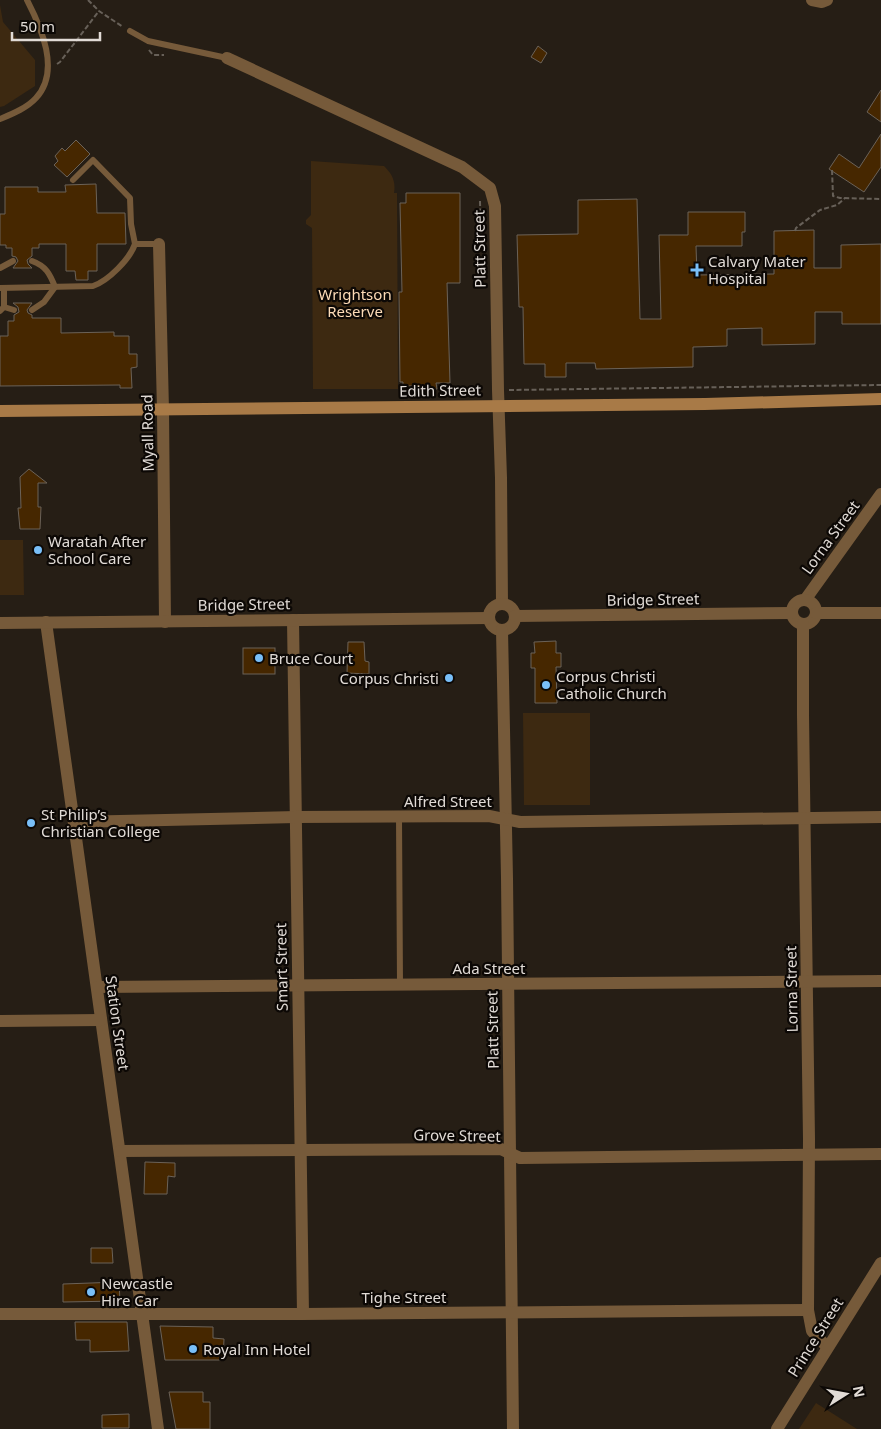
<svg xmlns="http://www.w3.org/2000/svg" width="881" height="1429" font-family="'Noto Sans',sans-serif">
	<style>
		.green { fill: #3d2911 }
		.building { fill: #462700; stroke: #6b6258 }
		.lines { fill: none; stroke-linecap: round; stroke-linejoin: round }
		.path { stroke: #676058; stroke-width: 2; stroke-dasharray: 5 2.5; stroke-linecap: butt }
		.service { stroke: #765a3a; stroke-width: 6 }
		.minor { stroke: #765a3a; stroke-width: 12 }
		.secondary { stroke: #a87a47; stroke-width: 12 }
		.poi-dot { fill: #79bff8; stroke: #0c0805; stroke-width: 2 }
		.labels { text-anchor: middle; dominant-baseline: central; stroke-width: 4.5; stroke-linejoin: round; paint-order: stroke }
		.street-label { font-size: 15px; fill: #e1dbd6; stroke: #0c0805 }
		.poi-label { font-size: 15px; fill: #e1dbd6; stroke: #0c0805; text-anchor: start }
		.park-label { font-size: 15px; fill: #fddbb7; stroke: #0c0805 }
	</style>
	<rect width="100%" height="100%" fill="#261e15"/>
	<g class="green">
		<path d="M0 5 3 22 35 60V86L4 106 0 107Z"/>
		<path d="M311 161 384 166C392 174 396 181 394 193H397L398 389H313L312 228 306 224V220L311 215Z"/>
		<path d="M0 540H23L24 595H0Z"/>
		<path d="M523 713H590V805H524Z"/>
		<path d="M816 1403 857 1429H799Z"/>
	</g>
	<g class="building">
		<path d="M538 46 547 53 541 63 531 57Z"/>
		<path d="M881 90V122L867 112Z"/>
		<path d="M881 134V167L864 192 829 169 839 154 859 168Z"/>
		<path d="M76 140 90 154 67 177 54 165 58 161 55 156 62 148 65 151Z"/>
		<path d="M96 184 97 213H125L126 244H97V271H88V280H76L75 271H66V244H39V248H32V256L27 260 28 264 32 268H13L18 261 16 257 12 256V248H6V245H0V214H5V187H38V192H66L65 185Z"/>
		<path d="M406 193H460V283H447L450 383H436L437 389H415V386H403V382H400L399 292H402L400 203H406Z"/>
		<path d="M637 199 640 319H661L659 235H688V212H745V232H742V246H696L697 275 774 274V231L814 230V268H841V245L881 244V324H842V312H815V344L762 345V328L727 329V346L693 347V367L596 369 595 363H566V377H545V364H524L523 307H519L517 235 578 234V200Z"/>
		<path d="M13 303H32L27 310 28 313 32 315V318H61V333L114 332V336H129V354H137V367L131 368 132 388H120V385L0 386V336H8V321H14V315L19 312 18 307Z"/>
		<path d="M29 469 47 483H38V507H41L40 529H20L18 508H21L20 477Z"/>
		<path d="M556 641V653H561V667H556L557 703H535V668H531V653H535L534 642Z"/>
		<path d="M348 642H364L365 661 369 662V674L347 673Z"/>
		<rect x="243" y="648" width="32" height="26"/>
		<path d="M145 1162 175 1163V1177L168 1176 167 1194H144Z"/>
		<path d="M91 1248H112L113 1263H91Z"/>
		<path d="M119 1282 120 1301 63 1302V1284Z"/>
		<path d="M75 1322H127L129 1351 90 1352V1340H76Z"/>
		<path d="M160 1326 213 1327V1338L224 1339 223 1360H165Z"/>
		<path d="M169 1392H203V1402H210V1429H176Z"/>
		<path d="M129 1414V1428H102V1415Z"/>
	</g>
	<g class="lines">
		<g class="path">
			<path d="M88 0 99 11 123 27"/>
			<path d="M149 50 153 55H164"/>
			<path d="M57 64 60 62 99 11"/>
			<path d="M832 170 833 196 840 198 881 199"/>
			<path d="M480 201 481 244H483"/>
			<path d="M795 231 796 228 820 210 837 205 845 198"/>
			<path d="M509 390 881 385"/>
		</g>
		<g class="service">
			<path d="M130 31 148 41 227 58"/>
			<path d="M0 119C12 114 27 108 36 98 61 71 41 27 27 0"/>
			<path d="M73 180 93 160 130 198 131 224 135 244"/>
			<path d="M0 268 13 261"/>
			<path d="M0 288 93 286C108 281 130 259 135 244H159"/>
			<path d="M4 307 14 310"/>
			<path d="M32 310 44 302 55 287C50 274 46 266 32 261"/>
			<path d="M0 311 4 307V288"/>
			<path d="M399 817 400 985"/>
		</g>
		<g class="minor">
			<path d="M812 0 822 2 827 0"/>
			<path d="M227 58 462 167 490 188 495 206 498 390 501 478 502 604"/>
			<path d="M159 244 163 410 165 622"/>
			<path d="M805 600 881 494"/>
			<circle cx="804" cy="612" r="12"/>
			<circle cx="502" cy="617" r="13"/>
			<path d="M816 613H881"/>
			<path d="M515 616 792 613"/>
			<path d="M293 620 303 1314"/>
			<path d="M46 622 158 1429"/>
			<path d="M0 623 489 618"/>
			<path d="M803 624V715L809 1139 808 1310 812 1331 827 1347"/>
			<path d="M502 630 507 878 513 1429"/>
			<path d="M74 822 296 817 489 816 520 822 881 817"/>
			<path d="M97 987 881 981"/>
			<path d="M0 1021 101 1020"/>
			<path d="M120 1151 501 1149 520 1158 881 1154"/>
			<path d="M0 1314H303L808 1310"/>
			<path d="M777 1429 881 1263"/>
		</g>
		<path class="secondary" d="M0 411 705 404 881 399"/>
	</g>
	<g class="poi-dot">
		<path d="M694.5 262.5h5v5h5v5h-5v5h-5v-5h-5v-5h5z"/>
		<circle cx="38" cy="550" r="5"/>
		<circle cx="259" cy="658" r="5"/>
		<circle cx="449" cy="678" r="5"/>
		<circle cx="546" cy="685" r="5"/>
		<circle cx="31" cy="823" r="5"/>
		<circle cx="91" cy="1292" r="5"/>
		<circle cx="193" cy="1349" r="5"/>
	</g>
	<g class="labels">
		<g class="street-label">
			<text transform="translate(479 249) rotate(-91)">Platt Street</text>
			<text transform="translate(440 390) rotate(-1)">Edith Street</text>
			<text transform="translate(147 433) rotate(-91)">Myall Road</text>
			<text transform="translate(830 537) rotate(-54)">Lorna Street</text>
			<text transform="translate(653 599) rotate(-1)">Bridge Street</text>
			<text transform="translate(244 604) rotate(-1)">Bridge Street</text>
			<text x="448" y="801">Alfred Street</text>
			<text transform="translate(281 967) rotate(-91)">Smart Street</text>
			<text x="489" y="968">Ada Street</text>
			<text transform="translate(791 989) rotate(-91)">Lorna Street</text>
			<text transform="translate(118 1023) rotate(82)">Station Street</text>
			<text transform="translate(492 1030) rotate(-91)">Platt Street</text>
			<text transform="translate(457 1135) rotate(1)">Grove Street</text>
			<text x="404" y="1297">Tighe Street</text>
			<text transform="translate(815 1337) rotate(-58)">Prince Street</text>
		</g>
		<g class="poi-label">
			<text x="708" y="261">Calvary Mater<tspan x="708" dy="17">Hospital</tspan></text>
			<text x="48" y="541">Waratah After<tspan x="48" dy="17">School Care</tspan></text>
			<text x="269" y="658">Bruce Court</text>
			<text x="556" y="676">Corpus Christi<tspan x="556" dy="17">Catholic Church</tspan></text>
			<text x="439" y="678" text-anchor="end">Corpus Christi</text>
			<text x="41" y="814">St Philip’s<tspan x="41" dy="17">Christian College</tspan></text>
			<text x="101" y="1283">Newcastle<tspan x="101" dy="17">Hire Car</tspan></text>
			<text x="203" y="1349">Royal Inn Hotel</text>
		</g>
		<g class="park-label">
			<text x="355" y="294">Wrightson<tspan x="355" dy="17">Reserve</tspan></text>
		</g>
	</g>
	<g transform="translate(846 1394) rotate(79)" stroke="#0c0805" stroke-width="4" paint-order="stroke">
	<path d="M0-4L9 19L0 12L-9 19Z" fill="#e1dbd6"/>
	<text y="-8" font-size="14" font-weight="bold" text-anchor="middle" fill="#e1dbd6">N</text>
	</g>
	<path d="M12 32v8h88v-8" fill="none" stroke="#e1dbd6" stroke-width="2.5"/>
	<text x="20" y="32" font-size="15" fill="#e1dbd6" stroke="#0c0805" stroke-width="4" paint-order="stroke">50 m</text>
</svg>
